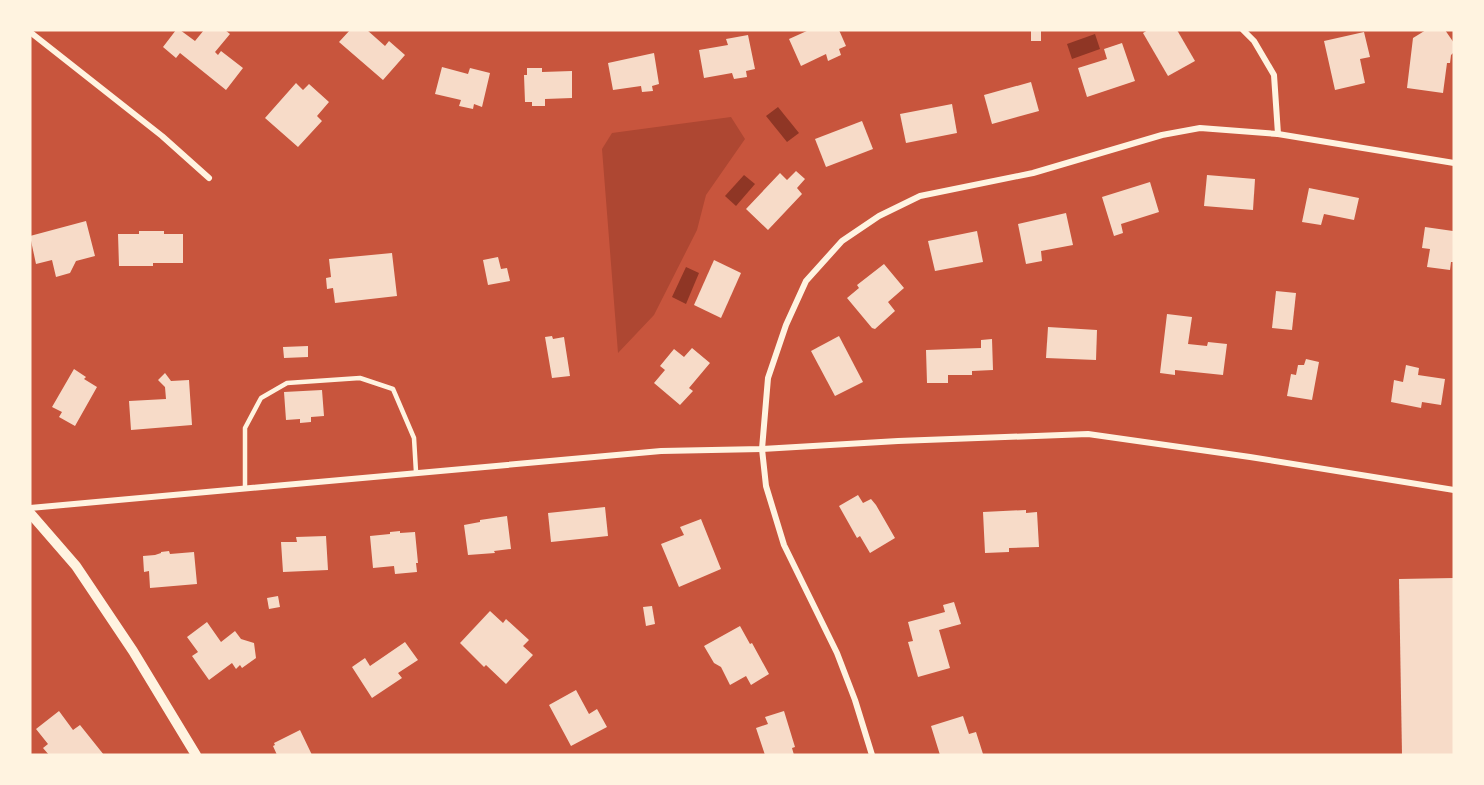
<svg xmlns="http://www.w3.org/2000/svg" width="1484" height="785" font-family="Rubik,sans-serif">
	<style>
		.green { fill: #ae4732 }
		.water { fill: #8f3625 }
		.building { fill: #f7dbc8 }
		.lines { fill: none; stroke-linecap: round; stroke-linejoin: round }
		.service { stroke: #fff3e0; stroke-width: 4.5 }
		.minor { stroke: #fff3e0; stroke-width: 6 }
		.tertiary { stroke: #fff3e0; stroke-width: 10 }
	</style>
	<rect width="100%" height="100%" fill="#c8553d"/>
	<path class="green" d="M731 117 745 139 706 195 697 230 654 315 618 353 602 149 612 133Z"/>
	<g class="water">
		<path d="M1095 34 1100 49 1072 59 1067 44Z"/>
		<path d="M778 107 799 133 787 142 766 116Z"/>
		<path d="M744 175 755 184 736 206 725 196Z"/>
		<path d="M686 267 699 273 686 304 672 297Z"/>
	</g>
	<g class="building">
		<path d="M176 30H180L195 41 204 30H225L230 34 215 52 218 55 221 51 243 68 226 90 180 53 176 58 163 47Z"/>
		<path d="M350 30H367L385 46 389 41 405 55 383 80 339 42Z"/>
		<path d="M809 30H839L846 46 839 49 841 55 828 61 826 54 801 66 789 39Z"/>
		<rect x="1031" y="30" width="10" height="11"/>
		<path d="M1148 30H1177L1195 61 1168 76 1143 33Z"/>
		<path d="M1426 30H1445L1454 43V52L1451 55 1450 63H1447L1443 93 1407 88 1413 38Z"/>
		<path d="M1364 32 1370 57 1360 59 1365 83 1335 90 1324 41Z"/>
		<path d="M748 35 755 69 746 71 747 77 734 79 732 73 704 78 699 50 728 45 726 39Z"/>
		<path d="M1122 43 1135 81 1087 97 1078 68 1107 59 1104 49Z"/>
		<path d="M654 53 659 84 652 86 653 91 642 92 641 86 613 90 608 63Z"/>
		<path d="M442 67 468 74 470 68 490 73 482 107 474 104 473 109 459 106 461 100 435 94Z"/>
		<path d="M527 68H542V72L572 71V98L545 99V106H532V102H525L524 75H527Z"/>
		<path d="M1031 82 1039 111 992 124 984 95Z"/>
		<path d="M296 83 303 90 309 84 329 102 317 116 322 121 298 147 265 118Z"/>
		<path d="M952 104 957 133 906 143 900 114Z"/>
		<path d="M862 121 873 149 826 167 815 139Z"/>
		<path d="M796 171 805 179 797 188 802 194 768 230 746 209 780 173 787 180Z"/>
		<path d="M1207 175 1255 179 1253 210 1204 206Z"/>
		<path d="M1150 182 1159 212 1121 224 1123 233 1114 236 1102 197Z"/>
		<path d="M1309 188 1359 198 1354 220 1324 214 1321 225 1302 222Z"/>
		<path d="M1066 213 1073 245 1041 251 1042 261 1026 264 1018 224Z"/>
		<path d="M86 221 95 256 76 261 70 273 56 277 52 260 36 264 30 236Z"/>
		<path d="M1425 227 1453 231 1454 262H1451L1450 270 1427 267 1430 249 1422 248Z"/>
		<path d="M139 231H164V234H183V263H153V266H119L118 234H139Z"/>
		<path d="M977 231 983 262 935 271 928 241Z"/>
		<path d="M392 253 397 296 335 303 333 288 327 289 326 278 331 277 329 259Z"/>
		<path d="M498 257 501 269 507 268 510 281 488 285 483 260Z"/>
		<path d="M714 260 741 273 721 318 694 305Z"/>
		<path d="M884 264 904 288 888 302 895 311 875 329 872 328 847 298 859 288 857 285Z"/>
		<path d="M1276 291 1296 293 1292 330 1272 328Z"/>
		<path d="M1167 314 1192 317 1188 344 1207 346 1208 342 1227 344 1223 375 1175 370V375L1160 373Z"/>
		<path d="M1048 327 1097 330 1096 360 1046 358Z"/>
		<path d="M552 336 553 339 564 337 570 376 552 378 545 337Z"/>
		<path d="M839 336 863 382 835 396 811 351Z"/>
		<path d="M992 339 993 370 972 371V375H948V383H927L926 350 981 348V340Z"/>
		<path d="M308 346V357L284 358 283 347Z"/>
		<path d="M692 348 710 363 689 388 693 391 680 405 654 383 665 370 660 366 674 349 684 357Z"/>
		<path d="M1306 359 1319 362 1312 400 1287 396 1291 374 1296 375 1298 365H1304Z"/>
		<path d="M1406 365 1419 368 1418 375 1445 379 1441 405 1422 402 1421 408 1391 402 1394 380 1403 382Z"/>
		<path d="M74 369 86 377 84 379 97 387 75 426 59 417 62 412 52 407Z"/>
		<path d="M165 373 171 381 189 380 192 425 131 430 129 401 166 399 165 387 158 380Z"/>
		<path d="M322 390 324 416 311 417V422L300 423V419L286 420 284 392Z"/>
		<path d="M858 495 863 503 871 499 876 505 895 538 870 553 860 536 857 538 839 506Z"/>
		<path d="M605 507 608 536 551 542 548 513Z"/>
		<path d="M1026 510V513L1037 512 1039 547 1009 548V552L985 553 983 512Z"/>
		<path d="M507 516 511 549 494 551 495 553 468 555 464 525 480 522V520Z"/>
		<path d="M701 519 721 569 679 587 661 544 684 535 680 527Z"/>
		<path d="M400 531V533L415 532 418 563H416L417 572 395 574 394 566 373 568 370 536 390 534V532Z"/>
		<path d="M326 536 328 570 283 572 281 542H297L296 537Z"/>
		<path d="M169 551 170 554 194 552 197 584 150 588 149 571 144 572 143 556 155 555 161 553V552Z"/>
		<path d="M1454 578V755H1402L1399 579Z"/>
		<path d="M278 596 280 607 269 609 267 598Z"/>
		<path d="M954 602 961 624 939 630 950 668 918 677 908 642 913 641 908 622 945 612 943 605Z"/>
		<path d="M652 606 655 624 646 626 643 607Z"/>
		<path d="M490 611 503 623 506 619 529 640 523 646 533 655 506 684 486 665 484 667 460 643Z"/>
		<path d="M207 622 221 642 235 631 241 639 254 643 256 658 242 668 240 665 236 669 232 663 209 680 192 656 198 652 187 637Z"/>
		<path d="M740 626 750 644 752 643 769 674 751 685 746 676 730 685 721 667 714 663 704 646Z"/>
		<path d="M405 642 418 660 398 673 402 678 372 698 352 667 365 658 370 666Z"/>
		<path d="M576 690 589 714 597 709 607 727 571 746 549 705Z"/>
		<path d="M59 711 73 730 80 725 104 755H49L43 748 48 744 36 729Z"/>
		<path d="M784 711 795 747 792 748 794 755H765L756 728 768 724 765 717Z"/>
		<path d="M963 716 969 734 976 732 983 754 940 755 931 726Z"/>
		<path d="M300 730 312 755H277L273 746 275 745 274 743Z"/>
	</g>
	<g class="lines">
		<path class="service" d="M245 487V428L261 398 287 383 360 378 393 389 414 438 416 472"/>
		<g class="minor">
			<path d="M1243 30 1254 41 1274 75 1278 134"/>
			<path d="M30 32 162 136 209 178"/>
			<path d="M30 508 661 451 762 449 898 441 1088 434 1250 457 1454 490"/>
			<path d="M872 755 855 700 837 653 784 545 766 486 762 449 768 378 786 325 806 281 842 241 879 216 920 196 1033 173 1162 135 1200 128 1278 134 1454 163"/>
		</g>
		<path class="tertiary" d="M30 513 76 566 133 651 196 755"/>
	</g>
	<rect width="1484" height="785" fill="none" stroke="#fff3e0" stroke-width="63"/>
</svg>
